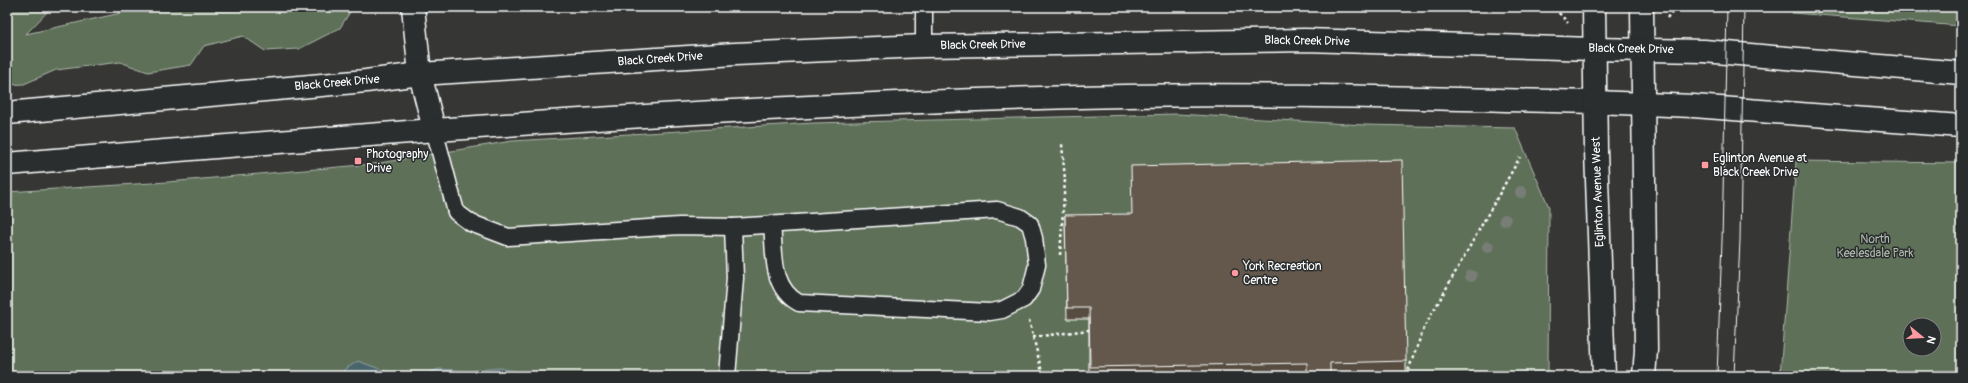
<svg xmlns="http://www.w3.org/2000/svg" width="1968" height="383" font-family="Pangolin,sans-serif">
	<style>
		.green { fill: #5e7059; stroke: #aeb8ac; fill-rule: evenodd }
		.water { fill: #48656c; stroke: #91a3a7 }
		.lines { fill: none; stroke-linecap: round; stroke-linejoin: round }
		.lane-casing { stroke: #fff; stroke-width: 19 }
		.street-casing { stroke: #fff; stroke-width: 25 }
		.secondary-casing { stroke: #fff; stroke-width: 25 }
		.primary-casing { stroke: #fff; stroke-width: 25 }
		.path { stroke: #fff; stroke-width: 2.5; stroke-dasharray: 3 3; stroke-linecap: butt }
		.lane { stroke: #2a2d2e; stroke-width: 16 }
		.street { stroke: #2a2d2e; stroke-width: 22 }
		.secondary { stroke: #2a2d2e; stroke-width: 22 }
		.primary { stroke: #2a2d2e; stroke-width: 22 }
		.tram { stroke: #fff; stroke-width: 1 }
		.tree { fill: #787e76 }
		.wall { fill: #564d40; stroke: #fff }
		.building { fill: #64594b; stroke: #fff }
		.poi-dot { fill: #ff9aa2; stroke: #2a2d2e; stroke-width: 1.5 }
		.labels { text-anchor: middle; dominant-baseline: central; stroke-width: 3; stroke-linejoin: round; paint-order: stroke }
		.street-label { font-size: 12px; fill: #fff; stroke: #2a2d2e }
		.poi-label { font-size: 12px; fill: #fff; stroke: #2a2d2e; text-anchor: start }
		.park-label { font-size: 12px; fill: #aeb8ac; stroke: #2a2d2e }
	</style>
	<rect width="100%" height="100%" fill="#363634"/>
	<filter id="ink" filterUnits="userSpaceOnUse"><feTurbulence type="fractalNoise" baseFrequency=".025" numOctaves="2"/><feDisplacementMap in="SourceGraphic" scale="8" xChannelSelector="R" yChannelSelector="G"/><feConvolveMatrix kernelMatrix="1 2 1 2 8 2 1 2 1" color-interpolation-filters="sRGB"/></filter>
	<g filter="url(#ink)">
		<g class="green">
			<path d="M7 7H52L26 34 121 13 115 7H353L340 28 299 49 265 51 243 36 204 46 191 65 148 72 120 62 56 70 24 84 7 85Z"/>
			<path d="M1793 7H1961V26L1792 13Z"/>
			<path d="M1177 114 1364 125 1515 128 1549 207 1548 376H7V192L168 182 373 164 512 141 814 123Z"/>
			<path d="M1796 161 1961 163V376H1780ZM1910 325H1934V349H1910Z"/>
		</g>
		<g class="water">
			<path d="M358 361 399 376H342L344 370Z"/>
			<path d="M500 368 538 376H421L439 369 468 371Z"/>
		</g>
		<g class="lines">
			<defs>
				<g id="lane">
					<path d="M924 46V7"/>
					<path d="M434 129 456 212 471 223 508 237 680 226 733 227 997 210 1020 217 1030 224 1034 238 1037 265 1031 289 1024 299 1002 310 990 312 799 303C770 287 775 253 772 224"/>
					<path d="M727 376 735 278 733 227"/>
				</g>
				<path id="street" d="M413 7 420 74 434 129"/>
				<g id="secondary">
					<path d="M7 113 366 81 420 74 735 54 924 46 1305 40 1593 49"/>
					<path d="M7 164C379 133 750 103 1124 96 1281 93 1438 99 1595 102"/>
				</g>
				<g id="primary">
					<path d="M1594 7 1596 151 1604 376"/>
					<path d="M1642 7 1646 350 1644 376"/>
					<path d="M1593 49 1704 51 1961 73"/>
					<path d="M1595 102 1693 106 1961 126"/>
				</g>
			</defs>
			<use href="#lane" class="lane-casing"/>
			<use href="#street" class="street-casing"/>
			<use href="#secondary" class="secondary-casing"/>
			<use href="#primary" class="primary-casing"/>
			<g class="path">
				<path d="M962 7 963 9"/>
				<path d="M1558 7 1559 13 1568 23"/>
				<path d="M878 10 880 7"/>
				<path d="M1667 18 1675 7"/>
				<path d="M1060 255 1065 180 1062 144"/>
				<path d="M1029 320 1043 376"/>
				<path d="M1033 337 1089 330"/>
				<path d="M1406 376 1424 328 1520 157"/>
			</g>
			<use href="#lane" class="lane"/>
			<use href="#street" class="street"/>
			<use href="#secondary" class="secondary"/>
			<use href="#primary" class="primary"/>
			<g class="tram">
				<path d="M1717 376 1722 241 1727 7"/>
				<path d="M1734 376 1740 240 1744 7"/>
			</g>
		</g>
		<g class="tree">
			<circle cx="1521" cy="192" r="6"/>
			<circle cx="1505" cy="220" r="6"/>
			<circle cx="1488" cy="247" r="6"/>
			<circle cx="1471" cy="276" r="6"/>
		</g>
		<path class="wall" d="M1065 215 1406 361V372L1209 376H1089V319H1067Z"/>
		<path class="building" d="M1402 160 1406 361 1330 363V376H1307V363L1090 367 1089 308H1067L1065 215 1132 214 1131 166Z"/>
	</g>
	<g class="poi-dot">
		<rect x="354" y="157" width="8" height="8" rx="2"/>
		<rect x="1701" y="161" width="8" height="8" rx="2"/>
		<circle cx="1235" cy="273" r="4"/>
	</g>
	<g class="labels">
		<g class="street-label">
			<text transform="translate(1307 41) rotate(1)">Black Creek Drive</text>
			<text transform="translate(983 45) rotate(-1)">Black Creek Drive</text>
			<text transform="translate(1631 49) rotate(1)">Black Creek Drive</text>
			<text transform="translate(660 59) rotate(-4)">Black Creek Drive</text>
			<text transform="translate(337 83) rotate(-5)">Black Creek Drive</text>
			<text transform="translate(1598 192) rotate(-92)">Eglinton Avenue West</text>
		</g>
		<g class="poi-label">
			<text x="366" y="154">Photography<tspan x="366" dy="14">Drive</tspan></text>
			<text x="1713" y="158">Eglinton Avenue at<tspan x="1713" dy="14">Black Creek Drive</tspan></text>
			<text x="1243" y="266">York Recreation<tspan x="1243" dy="14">Centre</tspan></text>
		</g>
		<g class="park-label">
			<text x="1875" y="239">North<tspan x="1875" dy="14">Keelesdale Park</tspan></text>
		</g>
	</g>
	<rect width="1968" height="383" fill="none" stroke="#2a2d2e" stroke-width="24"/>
	<rect x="12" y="12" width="1944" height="359" fill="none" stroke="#fff" stroke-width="1.5" filter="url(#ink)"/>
	<g transform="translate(1922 337) rotate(108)"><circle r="19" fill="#2a2d2e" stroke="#7f8182"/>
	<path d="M0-3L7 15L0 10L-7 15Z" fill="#ff9aa2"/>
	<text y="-6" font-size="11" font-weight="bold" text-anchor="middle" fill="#ffffff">N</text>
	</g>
</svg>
